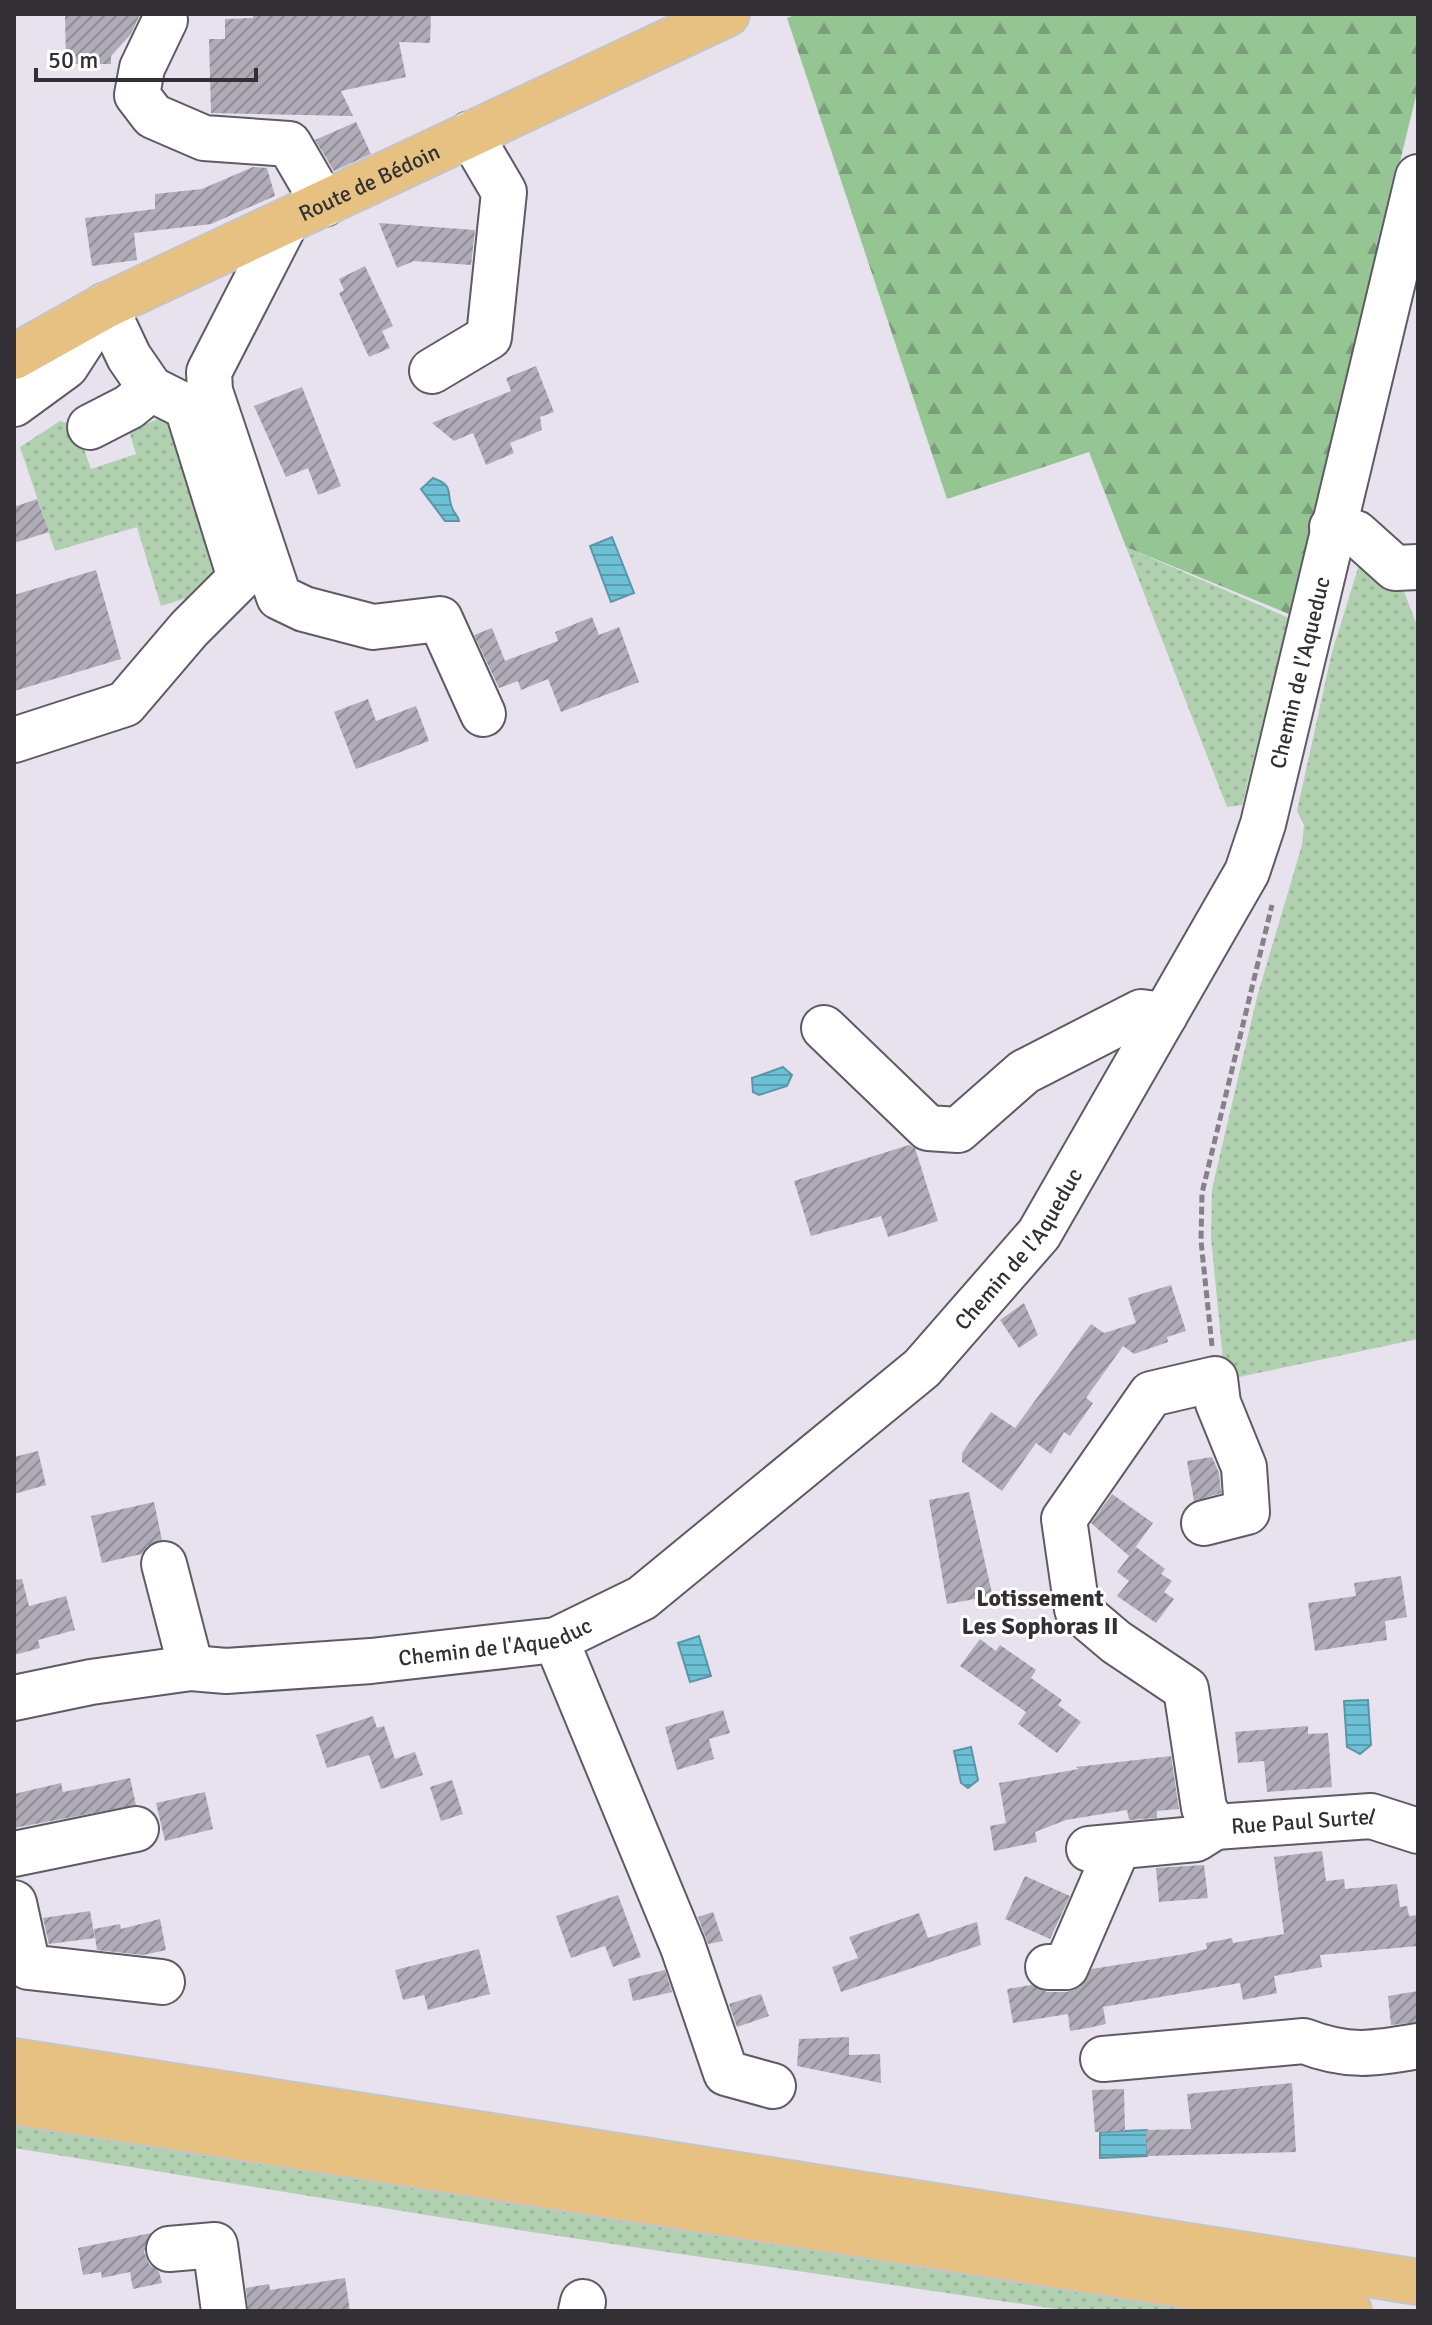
<svg xmlns="http://www.w3.org/2000/svg" width="1432" height="2325" font-family="Signika,sans-serif">
	<style>
		.grass { fill: url(#grass-dots) }
		.forest { fill: url(#forest-firs) }
		.water { fill: url(#water-rules); stroke: #5b96a6; stroke-width: 2 }
		.building { fill: url(#building-hatch) }
		.lines { fill: none; stroke-linecap: round; stroke-linejoin: round }
		.minor-casing { stroke: #5f5a65; stroke-width: 48 }
		.major-casing { stroke: #c6c5c6; stroke-width: 48 }
		.path { stroke: #848189; stroke-width: 5; stroke-dasharray: 8 4; stroke-linecap: butt }
		.minor { stroke: #fff; stroke-width: 44 }
		.major { stroke: #e6c182; stroke-width: 44 }
		.labels { text-anchor: middle; dominant-baseline: central; stroke-width: 6; stroke-linejoin: round; paint-order: stroke }
		.street-label { font-size: 22px; fill: #323035; stroke: #fff }
		.neighbourhood-label { font-size: 24px; font-weight: bold; fill: #323035; stroke: #fff }
	</style>
	<defs>
		<pattern id="grass-dots" width="8" height="8" patternUnits="userSpaceOnUse" patternTransform="scale(2)"><rect width="8" height="8" fill="#b0d0af"/><path d="M2 2h.1M6 6h.1" fill="none" stroke="#98b397" stroke-width="1.8" stroke-linecap="round"/></pattern>
		<pattern id="forest-firs" width="22" height="20" patternUnits="userSpaceOnUse" patternTransform="scale(2)"><rect width="22" height="20" fill="#95c593"/><path d="M5 1l3.5 6h-7zM16 11l3.5 6h-7z" fill="#7aa079"/></pattern>
		<pattern id="water-rules" width="6" height="5" patternUnits="userSpaceOnUse" patternTransform="scale(2)"><rect width="6" height="5" fill="#6cc1d7"/><path d="M0 2.5h6" fill="none" stroke="#599daf"/></pattern>
		<pattern id="building-hatch" width="6" height="6" patternUnits="userSpaceOnUse" patternTransform="scale(2)"><rect width="6" height="6" fill="#b0acb7"/><path d="M-1 1l2-2M0 6l6-6M5 7l2-2" fill="none" stroke="#908c96"/></pattern>
	</defs>
	<rect width="100%" height="100%" fill="#e7e2ee"/>
	<g class="grass">
		<path d="M168 415 225 586 161 606 137 527 55 551 20 447 60 421 76 426 91 469 136 454 129 431Z"/>
		<path d="M1126 547 1289 618 1242 805 1227 807Z"/>
		<path d="M1363 552 1403 589 1418 628V1339L1225 1380 1211 1238 1212 1189 1257 997 1302 845 1304 825 1297 811 1332 652Z"/>
		<path d="M14 2120 1236 2311H1070L538 2233 14 2148Z"/>
	</g>
	<path class="forest" d="M797 14H1418V88L1289 614 1126 547 1089 452 947 499 787 18Z"/>
	<g class="water">
		<path d="M433 478C456 486 445 494 453 510 455 514 458 516 459 521H445L421 489Z"/>
		<path d="M612 537 634 593 611 602 590 546Z"/>
		<path d="M783 1067 792 1075 787 1086 759 1095 753 1092 752 1078Z"/>
		<path d="M699 1636 711 1676 690 1682 678 1643Z"/>
		<path d="M1368 1700 1371 1745 1360 1754 1347 1747 1344 1701Z"/>
		<path d="M971 1747 978 1780 968 1788 961 1783 954 1751Z"/>
		<path d="M1147 2130V2156L1100 2158V2132Z"/>
	</g>
	<g class="building">
		<path d="M65 14H140L131 34 111 56V64H66Z"/>
		<path d="M253 14H431L430 43 399 42 406 77 341 91 353 116 211 113 209 39H225V19L253 18Z"/>
		<path d="M356 122 371 154 334 171 315 140Z"/>
		<path d="M253 167 267 168 275 196 211 224 134 233 137 260 92 266 85 218 155 209V194L202 189Z"/>
		<path d="M379 223 475 230 471 265 414 261 397 268Z"/>
		<path d="M365 266 393 326 382 331 390 348 369 357 339 293 344 290 339 279Z"/>
		<path d="M536 366 554 412 540 417 542 430 510 443 514 453 486 465 473 433 454 441 432 423 511 391 506 378Z"/>
		<path d="M302 387 341 486 318 495 308 468 286 477 254 406Z"/>
		<path d="M37 499 49 532 14 543V507Z"/>
		<path d="M96 570 121 659 14 691V595Z"/>
		<path d="M592 617 599 635 619 627 639 682 561 712 548 679 521 690 518 681 499 688 474 635 492 628 505 661 558 641 555 632Z"/>
		<path d="M368 699 376 721 416 706 429 741 356 769 334 712Z"/>
		<path d="M909 1145 915 1148 938 1221 888 1237 881 1216 811 1236 794 1181Z"/>
		<path d="M1171 1285 1186 1331 1167 1337 1168 1342 1134 1354 1123 1346 1086 1398 1093 1403 1070 1436 1064 1432 1051 1454 1036 1443 1002 1491 962 1462V1453L991 1412 1015 1428 1091 1324 1104 1333 1136 1323 1128 1298Z"/>
		<path d="M1024 1303 1038 1335 1019 1348 1000 1320Z"/>
		<path d="M38 1451 46 1485 14 1494V1457Z"/>
		<path d="M1212 1457 1219 1473 1221 1493 1194 1501 1187 1461Z"/>
		<path d="M969 1492 992 1593 986 1594V1597L947 1604 929 1500Z"/>
		<path d="M1112 1494 1153 1523 1129 1556 1091 1523Z"/>
		<path d="M154 1502 162 1540 147 1546 142 1554 102 1563 91 1516Z"/>
		<path d="M1136 1547 1165 1569 1161 1574 1172 1581 1164 1592 1174 1599 1156 1623 1117 1596 1129 1581 1117 1572Z"/>
		<path d="M1401 1576 1407 1617 1385 1621 1387 1640 1315 1651 1308 1603 1356 1596 1354 1583Z"/>
		<path d="M22 1579 29 1606 66 1596 75 1630 38 1640 40 1648 14 1655V1580Z"/>
		<path d="M980 1639 996 1651 1000 1645 1036 1670 1031 1678 1062 1700 1058 1705 1081 1722 1057 1753 1018 1724 1026 1712 960 1666Z"/>
		<path d="M723 1710 730 1733 709 1739 714 1759 677 1770 665 1727Z"/>
		<path d="M373 1716 377 1728 384 1726 395 1759 415 1752 423 1775 381 1789 369 1755 327 1768 316 1735Z"/>
		<path d="M1308 1726V1734L1328 1733 1332 1787 1267 1792 1264 1761 1238 1763 1235 1732Z"/>
		<path d="M1171 1756 1179 1809 1157 1811V1818L1129 1820 1127 1810 1066 1820 1035 1832 1037 1842 994 1851 990 1826 1006 1823 999 1783 1079 1769 1076 1767Z"/>
		<path d="M130 1778 136 1805 14 1828V1794L61 1783 63 1792Z"/>
		<path d="M452 1780 463 1814 441 1821 430 1787Z"/>
		<path d="M205 1792 213 1829 165 1841 156 1803Z"/>
		<path d="M1322 1851 1326 1881 1344 1879 1345 1889 1397 1884 1400 1907 1407 1906 1409 1916 1418 1915V1946L1320 1955 1322 1967 1274 1976 1277 1993 1243 2000 1240 1983 1103 2007 1106 2024 1088 2028 1070 2031 1068 2014 1013 2023 1007 1989 1032 1985 1047 1992H1067L1080 1987 1092 1969 1185 1954 1207 1949 1206 1943 1232 1938 1233 1943 1284 1934 1274 1857Z"/>
		<path d="M1204 1865 1208 1898 1159 1902 1156 1868Z"/>
		<path d="M1025 1876 1070 1896 1050 1939 1005 1919Z"/>
		<path d="M618 1895 641 1957 613 1967 605 1946 571 1958 556 1916Z"/>
		<path d="M90 1911 95 1938 49 1944 43 1918Z"/>
		<path d="M713 1912 723 1941 708 1944 698 1917Z"/>
		<path d="M919 1913 928 1938 977 1922 981 1945 841 1992 832 1967 858 1958 849 1937Z"/>
		<path d="M160 1919 166 1950 143 1955 97 1950 94 1929 120 1924 121 1929Z"/>
		<path d="M479 1949 490 1994 428 2010 424 1995 403 2000 395 1970Z"/>
		<path d="M665 1970 672 1992 633 2001 628 1979Z"/>
		<path d="M1418 1991V2022L1391 2025 1388 1996Z"/>
		<path d="M761 1994 769 2016 737 2027 729 2004Z"/>
		<path d="M849 2037V2055L880 2054 881 2083 797 2066 799 2039Z"/>
		<path d="M1292 2083 1296 2152 1147 2156 1146 2130 1191 2129 1187 2094Z"/>
		<path d="M1124 2089 1125 2131 1095 2132 1092 2090Z"/>
		<path d="M151 2233 144 2252 149 2264 159 2272 162 2283 133 2289 130 2272 102 2278 101 2272 83 2275 78 2248Z"/>
		<path d="M345 2278 350 2311H248L246 2288 269 2284 270 2290Z"/>
	</g>
	<g class="lines">
		<defs>
			<g id="minor">
				<path d="M165 20 142 68 137 95 153 116 204 138 289 144 324 204"/>
				<path d="M286 222 209 372 210 391 279 597 304 609 373 627 440 619 483 714"/>
				<path d="M432 371 489 337 504 192 470 134"/>
				<path d="M14 404 66 366 105 306"/>
				<path d="M90 427 129 407 151 389"/>
				<path d="M1332 527 1356 533 1395 568 1418 567"/>
				<path d="M14 740 125 704 189 629 240 578 187 407 151 389 129 357 105 306"/>
				<path d="M824 1028 928 1128 958 1130 1024 1072 1141 1012 1165 1015"/>
				<path id="s1" d="M1204 1523 1247 1512 1244 1467 1218 1403 1215 1379 1151 1394 1064 1519 1077 1609 1116 1642 1186 1689 1204 1808 1215 1827 1371 1816 1418 1831"/>
				<path d="M164 1564 191 1668"/>
				<path d="M556 1640 683 1947 726 2073 773 2086"/>
				<path id="s2" d="M14 1698 91 1682 191 1668 226 1671 371 1661 556 1640 642 1598 922 1368 1039 1234 1247 872 1263 824 1418 177"/>
				<path d="M1089 1849 1196 1839 1215 1827"/>
				<path d="M14 1854 136 1829"/>
				<path d="M14 1903 28 1967 162 1982"/>
				<path d="M1048 1967H1066L1118 1847"/>
				<path d="M1103 2059 1304 2041C1347 2058 1373 2054 1418 2046"/>
				<path d="M169 2249 215 2245 224 2311"/>
				<path d="M581 2311 583 2302"/>
			</g>
			<g id="major">
				<path id="s3" d="M14 357 105 306 727 14"/>
				<path d="M14 2061 1418 2282"/>
				<path d="M14 2102 1349 2311"/>
			</g>
		</defs>
		<use href="#minor" class="minor-casing"/>
		<use href="#major" class="major-casing"/>
		<path class="path" d="M1212 1346 1201 1241 1202 1193 1272 905"/>
		<use href="#minor" class="minor"/>
		<use href="#major" class="major"/>
	</g>
	<g class="labels">
		<g class="street-label">
			<text stroke="none"><textPath href="#s3" startOffset="396">Route de Bédoin</textPath></text>
			<text stroke="none"><textPath href="#s2" startOffset="1806">Chemin de l'Aqueduc</textPath></text>
			<text stroke="none"><textPath href="#s2" startOffset="1158">Chemin de l'Aqueduc</textPath></text>
			<text stroke="none"><textPath href="#s2" startOffset="486">Chemin de l'Aqueduc</textPath></text>
			<text stroke="none"><textPath href="#s1" startOffset="858">Rue Paul Surtel</textPath></text>
		</g>
		<g class="neighbourhood-label">
			<text x="1040" y="1598">Lotissement<tspan x="1040" dy="28">Les Sophoras II</tspan></text>
		</g>
	</g>
	<rect width="1432" height="2325" fill="none" stroke="#323035" stroke-width="32"/>
	<path d="M36 68v12h220v-12" fill="none" stroke="#323035" stroke-width="4"/>
	<text x="48" y="68" font-size="24" fill="#323035" stroke="#ffffff" stroke-width="6" paint-order="stroke">50 m</text>
</svg>
